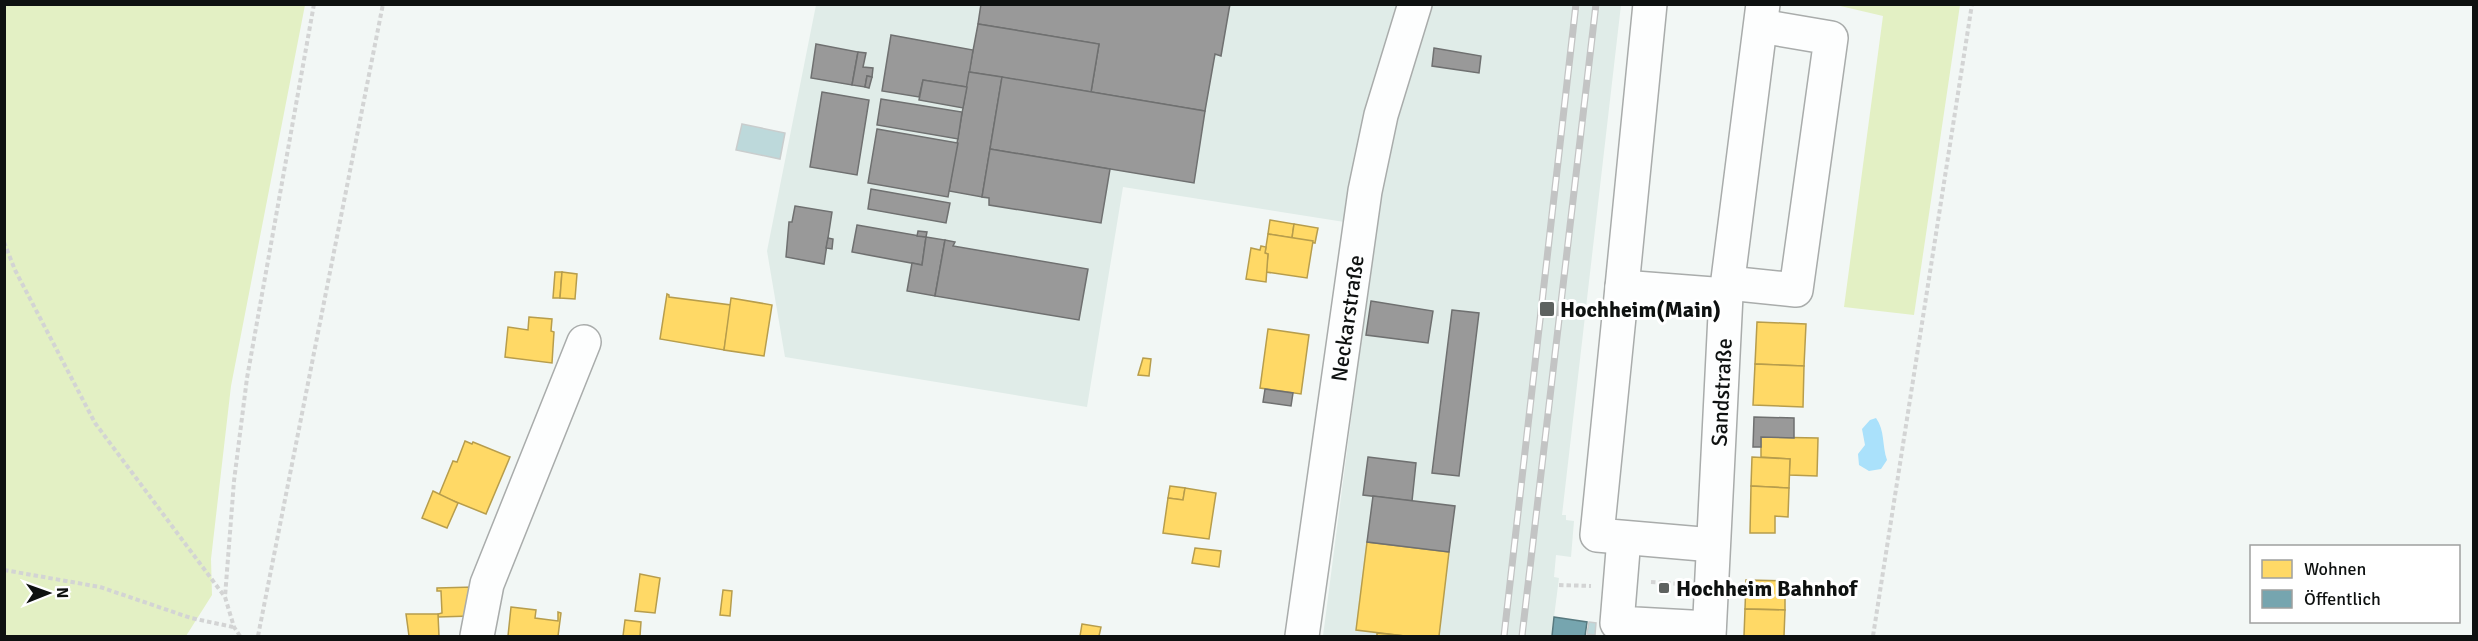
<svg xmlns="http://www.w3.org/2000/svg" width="2478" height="641" font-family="Signika,sans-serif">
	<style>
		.built { fill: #e0ece8 }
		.green { fill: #e3f0c4 }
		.water { fill: #aae1fb }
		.homes { fill: #ffd966; stroke: #b79d4c; stroke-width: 1.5 }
		.public { fill: #76a5af; stroke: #57797f; stroke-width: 1.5 }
		.industry { fill: #999; stroke: #6f7070; stroke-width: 1.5 }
		.building { fill: #bdd9db; stroke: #c9cdcd; stroke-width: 1.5 }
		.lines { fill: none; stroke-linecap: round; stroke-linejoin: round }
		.minor-casing { stroke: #a9acab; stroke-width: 36 }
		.path { stroke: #d3d4d4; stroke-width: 4; stroke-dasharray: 4.5 3; stroke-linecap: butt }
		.minor { stroke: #fdfefe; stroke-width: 33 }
		.rail-casing { stroke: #c3c4c4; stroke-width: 7 }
		.rail { stroke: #fff; stroke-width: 4.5; stroke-dasharray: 14; stroke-linecap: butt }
		.poi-dot { fill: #5e6260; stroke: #fff; stroke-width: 2 }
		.labels { text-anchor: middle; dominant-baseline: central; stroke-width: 6; stroke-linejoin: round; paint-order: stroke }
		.poi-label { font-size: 22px; font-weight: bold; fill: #0e1110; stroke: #fff; text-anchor: start }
		.street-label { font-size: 22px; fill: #0e1110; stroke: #fff }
	</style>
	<rect width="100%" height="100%" fill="#f2f7f5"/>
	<path class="built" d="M816 5H1621L1562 515H1566V520L1574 521 1571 557 1556 555 1554 577 1559 578 1554 617 1587 622 1585 636H1323L1376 227 1123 187 1087 407 785 357 767 251Z"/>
	<g class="green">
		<path d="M4 5H305L231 386 211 559 212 595 186 636H5Z"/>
		<path d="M1836 5H1960L1914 315 1844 307 1883 16Z"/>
	</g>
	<path class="water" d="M1876 418C1885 430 1882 446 1887 460L1881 469 1869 471 1859 465 1858 454 1865 445 1862 429 1870 420Z"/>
	<g class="homes">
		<path d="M1270 220 1294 224 1292 238 1268 234Z"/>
		<path d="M1294 224 1318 228 1315 243 1292 238Z"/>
		<path d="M1268 234 1313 241 1307 278 1266 272 1268 254 1265 253Z"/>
		<path d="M1261 246 1266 247 1265 253 1268 254 1266 282 1246 279 1251 248 1260 250Z"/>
		<path d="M555 272H562L560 298H553Z"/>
		<path d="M562 272 577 274 575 299 560 298Z"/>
		<path d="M667 294 669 295V297L731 305 724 350 660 339Z"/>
		<path d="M731 298 772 305 764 356 724 350Z"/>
		<path d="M529 317 552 319 551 331 554 332 552 363 505 357 508 327 528 330Z"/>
		<path d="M1757 322 1806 324 1804 366 1755 364Z"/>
		<path d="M1268 329 1309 335 1301 394 1260 388Z"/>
		<path d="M1143 358 1151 359 1149 376 1138 375Z"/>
		<path d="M1755 364 1804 366 1803 407 1753 405Z"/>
		<path d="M1761 437 1818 438 1817 476 1789 475 1790 459 1761 457Z"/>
		<path d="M465 441 472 444 473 442 510 457 486 514 439 495 453 461 457 462Z"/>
		<path d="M1752 457 1790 459 1789 488 1751 486Z"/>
		<path d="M1170 486 1185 488 1183 500 1168 498Z"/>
		<path d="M1751 486 1789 488 1788 517 1775 516V533H1750Z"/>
		<path d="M1185 488 1216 493 1209 539 1163 533 1168 498 1183 500Z"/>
		<path d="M433 491 458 503 447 528 422 518Z"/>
		<path d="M1367 542 1449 552 1439 636H1405L1356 630Z"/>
		<path d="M1195 548 1221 551 1219 567 1192 563Z"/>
		<path d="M640 574 660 578 655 613 635 611Z"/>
		<path d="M1746 580 1785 581V610L1745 609Z"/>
		<path d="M474 587 471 616 438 617V614L442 613 441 591H437V588Z"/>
		<path d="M723 590 732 591 730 616 720 615Z"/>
		<path d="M511 607 536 610 535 618 558 621V612L561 613 558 636H508Z"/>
		<path d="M1745 609 1785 610 1784 636H1744Z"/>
		<path d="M406 614H438L439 636H409Z"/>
		<path d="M625 620 641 622 640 636H623Z"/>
		<path d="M1082 624 1101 627 1099 636H1080Z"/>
		<path d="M1377 633 1405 636H1377Z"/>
	</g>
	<path class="public" d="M1554 617 1587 622 1585 636H1552Z"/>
	<g class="industry">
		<path d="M981 4H1230L1221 56 1215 54 1205 111 1091 92 1099 44 978 24Z"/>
		<path d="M978 24 1099 44 1091 92 969 72Z"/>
		<path d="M891 35 973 50 967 87 923 80 919 97 882 91Z"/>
		<path d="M816 44 858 52 852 85 811 78Z"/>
		<path d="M1434 48 1481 56 1479 73 1432 66Z"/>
		<path d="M858 52 866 53 863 67 873 68 872 77 867 76 865 87 852 85Z"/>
		<path d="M969 72 1002 77 982 197 949 191Z"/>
		<path d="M867 76 872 77 869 88 865 87Z"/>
		<path d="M1002 77 1205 111 1194 183 990 149Z"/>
		<path d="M923 80 967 87 963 108 919 100Z"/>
		<path d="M822 92 869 100 857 175 810 167Z"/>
		<path d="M881 99 962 112 958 139 877 125Z"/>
		<path d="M877 129 958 143 948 197 868 183Z"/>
		<path d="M990 149 1110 169 1101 223 989 205V198L982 197Z"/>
		<path d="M871 189 950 203 946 223 868 209Z"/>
		<path d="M795 206 832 212 824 264 786 257 789 222H792Z"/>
		<path d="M857 225 926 237 922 265 852 252Z"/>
		<path d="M918 231 927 232 926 237 917 236Z"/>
		<path d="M926 237 945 240 935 296 907 291 912 263 922 265Z"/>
		<path d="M828 238 833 239 832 249 826 248Z"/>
		<path d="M945 240 955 242 953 246 1088 269 1079 320 935 296Z"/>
		<path d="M1371 301 1433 311 1428 343 1366 335Z"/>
		<path d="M1452 310 1479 313 1459 476 1432 473Z"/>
		<path d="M1265 389 1293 393 1291 406 1263 402Z"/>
		<path d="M1754 417 1794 418V438L1761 437V447H1753Z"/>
		<path d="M1368 457 1416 463 1412 501 1363 495Z"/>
		<path d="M1373 496 1455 506 1449 552 1367 542Z"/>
	</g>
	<g class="building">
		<path d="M742 124 785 133 780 159 736 150Z"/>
		<path d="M1589 622 1596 623 1595 635 1587 634Z"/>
	</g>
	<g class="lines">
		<defs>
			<g id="minor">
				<path d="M1728 283 1796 290 1831 38 1761 26"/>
				<path d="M1622 287 1650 4"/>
				<path d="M1624 538 1617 623 1709 628"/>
				<path d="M1713 545 1597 535 1622 287 1726 295"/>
				<path d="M477 636 487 584 584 342"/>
				<path id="s1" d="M1302 636 1365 191 1381 115 1415 4"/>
				<path id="s2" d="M1709 636 1726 295 1763 4"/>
			</g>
		</defs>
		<use href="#minor" class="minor-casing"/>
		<g class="path">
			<path d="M4 242 15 270 95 423 225 597"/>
			<path d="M4 570 100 587 191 618 233 627"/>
			<path d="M1651 582 1682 584"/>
			<path d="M1559 585 1591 586"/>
			<path d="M240 636 234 627 225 597 234 481 247 378 314 4"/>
			<path d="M258 636 383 4"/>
			<path d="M1873 636 1972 4"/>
		</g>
		<use href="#minor" class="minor"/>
		<defs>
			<g id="rail">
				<path d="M1504 636 1576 4"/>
				<path d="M1522 636 1596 4"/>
			</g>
		</defs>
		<use href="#rail" class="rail-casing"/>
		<use href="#rail" class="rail"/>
	</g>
	<g class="poi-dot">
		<rect x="1539" y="301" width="16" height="16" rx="3"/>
		<rect x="1658" y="582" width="12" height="12" rx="3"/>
	</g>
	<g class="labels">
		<g class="poi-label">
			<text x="1560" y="309">Hochheim(Main)</text>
			<text x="1676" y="588">Hochheim Bahnhof</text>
		</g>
		<g class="street-label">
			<text stroke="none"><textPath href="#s1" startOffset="321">Neckarstraße</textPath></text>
			<text stroke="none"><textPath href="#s2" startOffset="244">Sandstraße</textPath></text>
		</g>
	</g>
	<rect width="2478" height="641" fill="none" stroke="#0e1110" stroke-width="12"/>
	<rect x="2250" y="545" width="210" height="78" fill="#ffffff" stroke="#9fa09f" stroke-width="1.5"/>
	<rect x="2262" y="560" width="30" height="18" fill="#ffd966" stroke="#9fa09f" stroke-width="1.5"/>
	<text x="2304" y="575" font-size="18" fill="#0e1110">Wohnen</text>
	<rect x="2262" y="590" width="30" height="18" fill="#76a5af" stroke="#9fa09f" stroke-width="1.5"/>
	<text x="2304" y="605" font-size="18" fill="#0e1110">Öffentlich</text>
	<g transform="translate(48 593) rotate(89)" stroke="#ffffff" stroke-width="4.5" paint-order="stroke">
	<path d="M0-4.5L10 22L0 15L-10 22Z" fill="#0e1110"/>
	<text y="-9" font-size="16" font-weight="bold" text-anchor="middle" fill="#0e1110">N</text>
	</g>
</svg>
